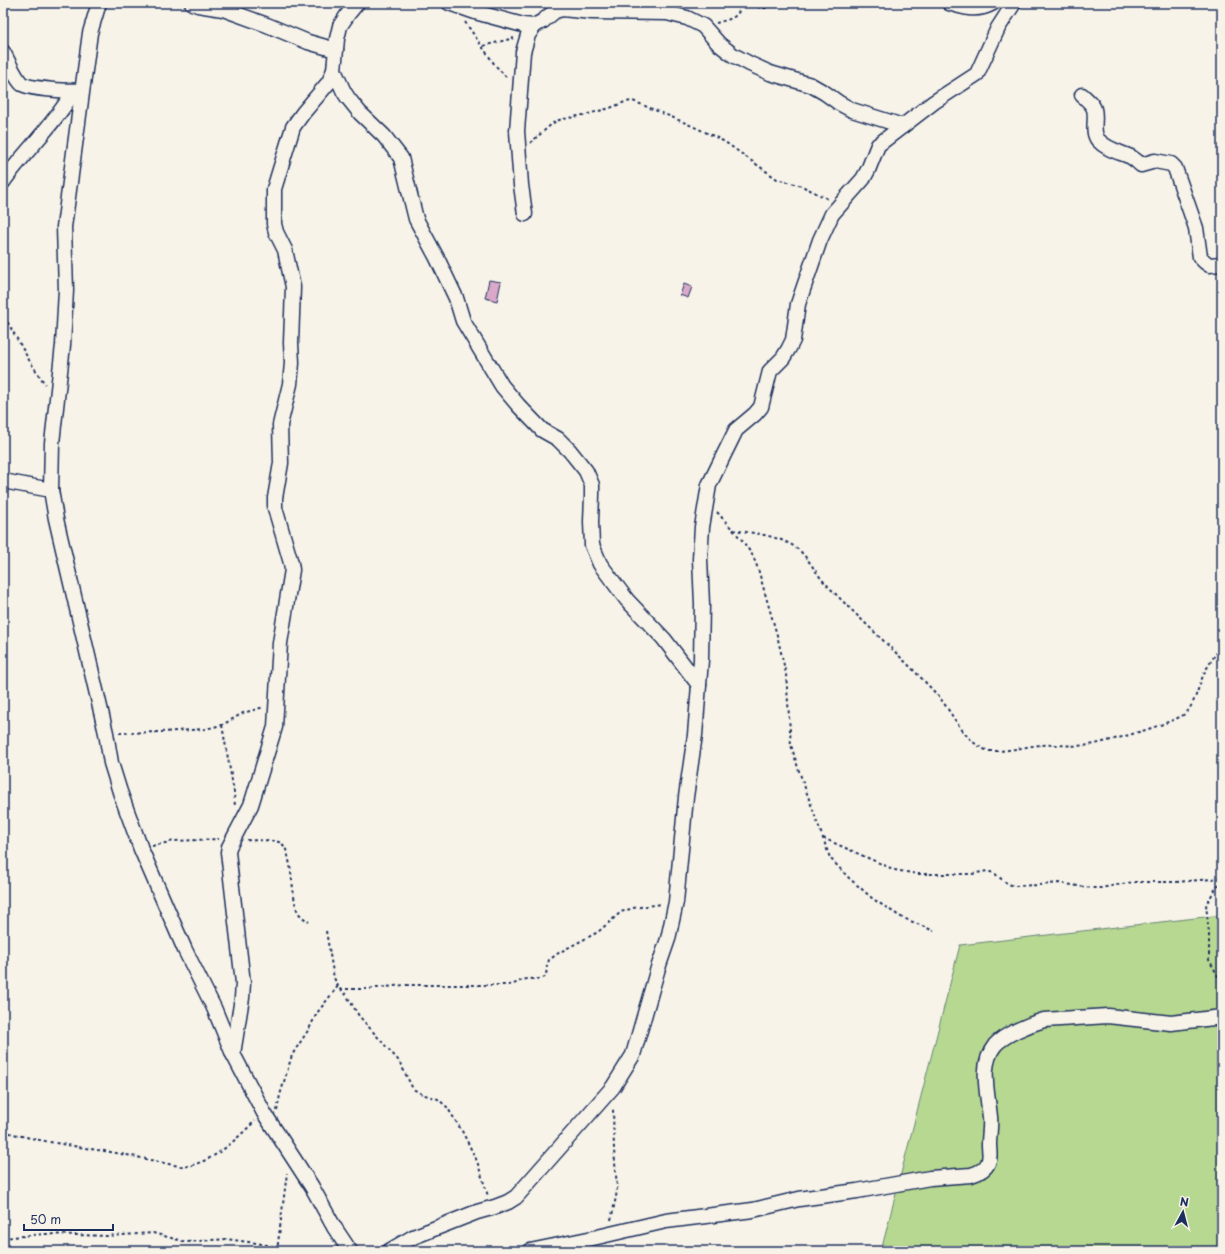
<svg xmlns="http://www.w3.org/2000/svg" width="1225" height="1254" font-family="'Playpen Sans',sans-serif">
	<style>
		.green { fill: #b7d891; stroke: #698478 }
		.building { fill: #daa9c9; stroke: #1b2f5e }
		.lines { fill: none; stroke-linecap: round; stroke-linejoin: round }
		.minor-casing { stroke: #1b2f5e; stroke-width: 17 }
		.path { stroke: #1b2f5e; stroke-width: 2; stroke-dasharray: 3 3; stroke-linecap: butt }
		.minor { stroke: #f7f3e8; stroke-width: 14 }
	</style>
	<rect width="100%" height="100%" fill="#f7f3e8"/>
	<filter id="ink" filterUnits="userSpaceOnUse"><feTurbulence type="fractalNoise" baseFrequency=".025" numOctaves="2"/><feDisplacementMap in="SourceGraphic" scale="8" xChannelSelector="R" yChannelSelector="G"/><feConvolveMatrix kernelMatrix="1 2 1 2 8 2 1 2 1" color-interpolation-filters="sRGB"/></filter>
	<g filter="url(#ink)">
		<path class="green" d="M1222 915V1251H881L960 945Z"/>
		<g class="building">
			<path d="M489 280 501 282 497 301 485 298Z"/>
			<path d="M684 284 692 287 688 298 680 295Z"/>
		</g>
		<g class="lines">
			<defs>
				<g id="minor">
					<path d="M99 3 90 33 64 227 66 290 63 345 52 443 51 490 56 519 106 733 111 763 120 792 141 849 185 950 214 1008 233 1054 264 1113 312 1187 334 1227 350 1251"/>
					<path d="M192 3 198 5 223 9 267 25 308 42 336 50"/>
					<path d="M449 3 475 12 523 25 534 26 543 21 555 11 562 9 592 12 667 13 687 18 703 26 719 44 733 55 750 64 770 73 811 85 825 93 839 103 852 110 903 126"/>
					<path d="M949 3C966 8 977 12 993 3"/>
					<path d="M3 52C7 59 16 79 22 84 31 89 71 92 81 90"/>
					<path d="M334 70 344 92 348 98 360 113 384 136 401 158 416 219 437 258 456 298 463 321 502 386 518 405 542 430 558 439 570 451 586 471 592 485V495L591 522 592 545 600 564 627 600 664 639 699 685"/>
					<path d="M1082 95C1086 99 1092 103 1094 109 1097 119 1091 131 1098 140 1107 150 1120 152 1131 157 1134 159 1138 162 1141 165L1155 161 1171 164 1175 168 1196 228 1200 257 1205 262 1209 265 1222 264"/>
					<path d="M3 182C25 151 54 125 74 91"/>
					<path d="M525 214 521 185 517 131 523 52 528 35 534 26"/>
					<path d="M3 481 51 490"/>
					<path d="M233 1054 242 998 243 983 228 852 229 847 251 805 275 727 280 643 292 570 291 563 275 508V498L281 463 280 425 290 384 292 363 291 343 293 287 285 250 276 232 274 224V189L293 127 303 113 329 82 334 70 337 39 340 26 348 14 357 3"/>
					<path d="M389 1251 413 1237 477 1212 495 1207 508 1202 516 1197 613 1087 633 1055 658 968 668 939 676 902 686 797 695 735 701 660 702 604 700 559 702 527 709 485 736 430 755 414 761 407 770 371 783 358 789 348 793 340 798 304 820 240 832 214 863 179 868 170 878 145 934 102 977 74 998 28 1014 3"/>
					<path d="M530 1251 593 1238 666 1221 753 1210 799 1199 857 1191 930 1178 971 1175C978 1173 985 1170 988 1163 991 1157 989 1151 989 1145 989 1135 991 1126 990 1117 988 1094 979 1065 995 1045 1005 1034 1030 1024 1044 1020L1108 1016 1171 1023 1222 1017"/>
				</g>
			</defs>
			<use href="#minor" class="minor-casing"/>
			<g class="path">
				<path d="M465 22 495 65 508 79"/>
				<path d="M716 23C722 21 730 20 735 16 739 13 741 6 746 5 752 3 759 9 766 8L770 3"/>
				<path d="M483 46 514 38"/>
				<path d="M530 143 553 123 559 120 588 114 610 108 625 102 633 101C664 114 695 126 725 142L777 179 802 186 828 199"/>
				<path d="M3 318 8 323 29 360 45 384"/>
				<path d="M717 512 742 540 753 556 758 569 777 635 786 674 791 745 799 771 830 858 849 878 873 899 901 917 934 931"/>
				<path d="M733 530C753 533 777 535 795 547 808 556 815 573 826 584 863 623 904 658 940 698 954 716 966 744 989 751 1006 752 1023 747 1040 745 1057 744 1074 747 1089 745 1104 743 1179 722 1187 712 1195 702 1198 688 1203 676 1208 665 1215 655 1222 645"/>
				<path d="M222 725 234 792 235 807"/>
				<path d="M119 733 162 732 205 729 222 725 243 713 264 707"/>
				<path d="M823 838 895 870 917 874H972L987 871 994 873 1005 882 1013 886 1040 885 1059 883 1091 888H1101L1133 882H1176L1222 878"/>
				<path d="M247 840C256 841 275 839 281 843 293 850 291 899 298 912 301 917 305 919 309 922"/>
				<path d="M152 846 174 841 219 839"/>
				<path d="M1222 879 1206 904 1209 934V960L1217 974 1222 987"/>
				<path d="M326 931 334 978 338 986 347 996 359 1016 399 1061 413 1089 422 1094 438 1099 447 1107 462 1131 477 1161 488 1196"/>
				<path d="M340 989H367L404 985H508C518 984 519 980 527 979 533 978 540 981 546 976L547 965 549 960 560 952 598 932 621 912 633 908 662 904"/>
				<path d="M277 1111 280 1095 292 1055 309 1029 317 1013 338 986"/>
				<path d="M3 1131C47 1144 93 1148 137 1157 147 1159 181 1168 188 1166 216 1160 235 1140 255 1121"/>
				<path d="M611 1220 616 1197 617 1188 614 1150 613 1108"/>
				<path d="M3 1238 44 1234 108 1236 153 1233 186 1242 226 1239 256 1243 297 1251"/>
				<path d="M277 1251 287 1173"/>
			</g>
			<use href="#minor" class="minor"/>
		</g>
	</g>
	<rect width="1225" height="1254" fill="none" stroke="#f7f3e8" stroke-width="16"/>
	<rect x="8" y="8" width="1209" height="1238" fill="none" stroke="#1b2f5e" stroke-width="1.5" filter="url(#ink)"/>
	<g transform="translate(1183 1212) rotate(7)" stroke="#f7f3e8" stroke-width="3" paint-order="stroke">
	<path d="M0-3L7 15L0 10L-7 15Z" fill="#1b2f5e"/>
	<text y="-6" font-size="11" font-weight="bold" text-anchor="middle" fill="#1b2f5e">N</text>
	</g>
	<path d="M24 1224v6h89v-6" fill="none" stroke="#1b2f5e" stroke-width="2"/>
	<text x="30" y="1224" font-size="12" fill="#1b2f5e" stroke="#f7f3e8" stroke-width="3" paint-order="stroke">50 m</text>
</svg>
